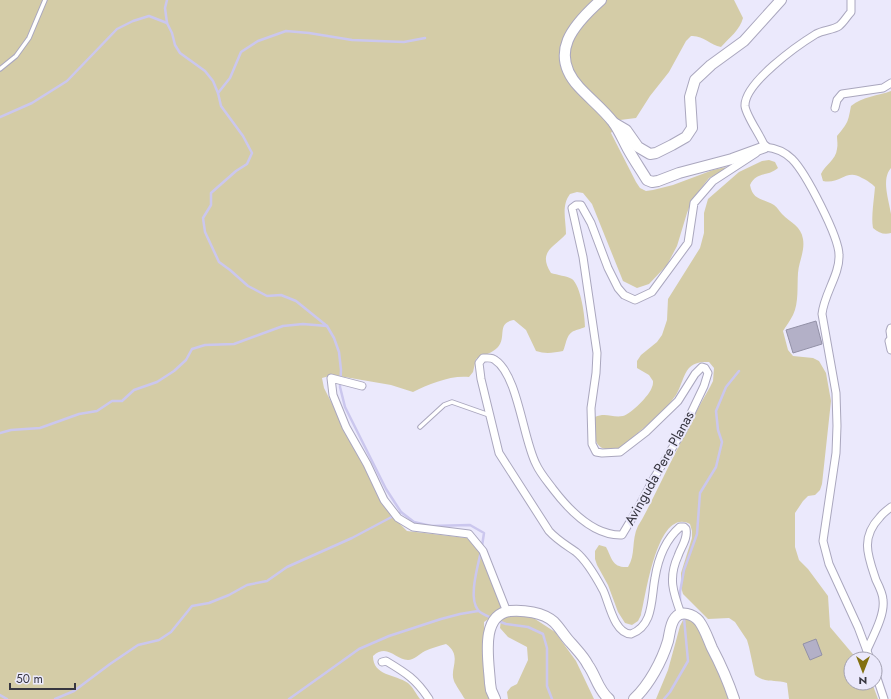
<svg xmlns="http://www.w3.org/2000/svg" width="891" height="699" font-family="Jost,sans-serif">
	<style>
		.green { fill: #d4cca7 }
		.lines { fill: none; stroke-linecap: round; stroke-linejoin: round }
		.stream { stroke: #cbc7ee; stroke-width: 2.5 }
		.building { fill: #b3b0c7; stroke: #9391a7 }
		.lane-casing { stroke: #aaa7be; stroke-width: 5.5 }
		.street-casing { stroke: #aaa7be; stroke-width: 9 }
		.secondary-casing { stroke: #aaa7be; stroke-width: 12 }
		.lane { stroke: #fff; stroke-width: 3.5 }
		.street { stroke: #fff; stroke-width: 7 }
		.secondary { stroke: #fff; stroke-width: 10 }
		.labels { text-anchor: middle; dominant-baseline: central; stroke-width: 4; stroke-linejoin: round; paint-order: stroke }
		.street-label { font-size: 14px; fill: #373640; stroke: #ebe9fc }
	</style>
	<rect width="100%" height="100%" fill="#ebe9fc"/>
	<g class="green">
		<path d="M0 0H734L743 18C740 30 729 38 721 47 710 45 703 35 691 36L686 41 669 72 650 96 636 118 620 120 611 133 636 182 640 188 646 191 653 190 673 185 713 170 726 167 721 172 709 178 692 200 687 213 677 246 667 265 649 284 637 288 623 281 592 204 583 193 577 192 570 194C561 206 566 220 566 234 555 247 537 251 551 273 557 275 567 276 572 279 581 286 585 317 585 327 581 329 575 330 572 332 566 336 566 345 563 351 553 353 545 354 536 351L526 330 514 320C496 323 507 337 498 347 493 353 483 355 476 359L473 372 469 377C451 375 429 384 413 392L391 385 333 375 322 378 324 388 354 447 396 520 407 531 467 538 480 552 502 606 493 616 484 622 485 655 489 699H465L464 698C462 694 455 684 454 681 449 669 463 656 446 644 439 646 431 648 425 651 419 654 414 660 408 660 395 660 388 643 373 656 373 676 395 674 408 683 413 687 416 694 420 699H0Z"/>
		<path d="M891 91V168C881 179 889 200 891 214 891 220 891 226 891 233 884 235 879 233 873 228 871 217 874 200 875 187 871 183 868 181 862 178 846 168 840 185 823 181L821 174C825 165 836 160 837 149 838 145 837 140 837 136 848 123 848 122 851 106 863 96 878 96 891 91Z"/>
		<path d="M769 160 775 162 778 168C768 177 757 171 750 185 753 201 763 198 774 205 778 208 779 211 782 214 791 223 801 226 803 239 805 251 799 261 798 273 797 286 799 303 793 315 790 321 786 326 783 331L788 350 793 356 813 358 819 361 826 373 831 401 822 484 820 490 815 495 808 496 803 501 795 513V547L799 560 808 569 828 596 830 627 857 659H851V683H872L878 699H789L787 683C775 679 767 684 755 675L749 647 747 640 735 622 729 618 708 619 683 594 681 587V573L692 538V531L690 524C657 507 646 596 641 615L638 621 632 625 625 623 618 612 608 585 597 565 595 559V551L599 545 606 547C612 558 612 568 628 567 636 555 631 540 638 526 641 521 644 516 647 510 668 469 687 427 710 387L713 381 714 368 709 362C702 362 695 362 689 368 683 375 681 387 676 395 664 412 647 425 632 438 627 442 622 447 617 449 608 451 599 449 596 441 592 434 593 424 595 417 606 412 612 418 623 416 631 414 650 395 652 387 653 385 653 383 653 381L649 375 637 368V361L641 355 657 342 662 335 667 320 668 299 700 248 704 233V213L708 199 739 172 762 161Z"/>
		<path d="M512 615 532 617 555 632 576 661 594 699H508L507 692 511 687 517 684 528 660 527 647 508 637 500 628 501 620 506 616Z"/>
		<path d="M689 617 695 620 722 678 728 699H656L668 670 680 626 683 620Z"/>
	</g>
	<g class="lines">
		<g class="stream">
			<path d="M167 0 165 8 167 23 172 33 175 45 180 53 205 71 213 81 218 93 221 106 243 136 252 153 247 164 236 171 211 193V205L203 218 205 232 219 262 230 270 248 286 267 296 281 295 296 301 327 326 334 338 339 352 341 370 340 387 345 407 386 489 401 512 414 522 431 526 470 525 484 533 482 546"/>
			<path d="M218 93 230 78 241 52 258 41 286 31 309 33 352 40 404 42 425 38"/>
			<path d="M0 117 32 103 67 81 117 29 133 21 149 16 167 23"/>
			<path d="M0 433 11 430 40 428 79 414 97 411 112 401H122L134 390 157 382 174 371 186 360 192 349 205 345 234 344 283 326 303 324 327 326"/>
			<path d="M481 551C478 566 468 598 478 610 481 614 487 616 492 618"/>
			<path d="M680 601V592L684 570 697 534 700 493 716 467 722 442 718 430 716 411 726 387 739 371"/>
			<path d="M498 621 506 624 528 627 543 634 547 648V686L552 699"/>
			<path d="M0 695 7 699"/>
			<path d="M55 699 74 691 110 664 138 645 159 640 171 632 192 606 209 603 229 595 247 585 267 581 287 567 352 538 401 512"/>
			<path d="M289 699 359 649 389 636 441 619 460 614 478 611"/>
			<path d="M664 699 670 692 688 661 684 618"/>
		</g>
	</g>
	<g class="building">
		<path d="M816 321 822 344 793 353 786 330Z"/>
		<path d="M816 639 822 655 810 660 803 644Z"/>
	</g>
	<g class="lines">
		<defs>
			<g id="lane">
				<path d="M0 69 16 56 29 38 45 0"/>
				<path d="M420 427 444 405 452 402 489 415"/>
			</g>
			<g id="street">
				<path d="M835 108 837 100 842 94 883 88 891 83"/>
				<path d="M765 147C775 148 785 152 792 159 806 173 839 237 839 255 840 274 824 294 822 314L836 393 837 426 836 453 823 541 829 564 858 627 870 659"/>
				<path d="M765 147C761 136 746 116 745 106 744 83 798 45 816 34 823 30 833 30 839 26 844 22 847 16 851 12V0"/>
				<path d="M891 328 890 331 891 338"/>
				<path d="M891 339 889 341 891 350"/>
				<path d="M362 386 331 378 333 395 346 427 367 464 384 500 398 518 413 527 469 534 483 551 507 612"/>
				<path d="M681 614C673 592 668 578 678 556 681 547 688 539 686 529L684 527H680C665 540 658 559 655 578 651 598 654 626 631 634 614 634 609 602 603 590 596 577 587 561 576 552 566 545 557 540 549 531L499 453 481 379 479 363 483 358C487 358 492 357 495 360 518 375 523 439 536 464 540 473 547 481 553 489 569 510 593 536 622 535L637 510 654 478 682 432 704 386 708 373 705 368 702 367 695 374 678 401 646 432 620 452 602 453 596 452 592 444 591 408 596 373 597 353 583 257 572 208 576 205H581L591 223 608 268 618 288 624 295 635 300 652 292 688 243 694 203 713 181 756 153"/>
				<path d="M867 650C873 636 885 615 883 600 883 594 879 586 876 580 868 556 860 538 880 517 883 513 887 510 891 507"/>
				<path d="M382 662 386 661C406 673 416 679 429 699"/>
				<path d="M875 672 884 699"/>
			</g>
			<g id="secondary">
				<path d="M601 0C573 25 548 53 579 87 590 99 603 109 613 122 619 130 623 140 628 149 634 160 641 170 647 180L652 182 658 181 679 173 732 159 765 147"/>
				<path d="M614 123 626 130 638 147 650 154 656 153 672 145 686 137 692 128 690 97 695 80 711 65 744 41 781 0"/>
				<path d="M495 699 491 690 490 683C489 662 479 615 510 611 523 610 543 612 554 622 560 628 565 637 571 643 577 650 584 657 588 665 596 676 598 690 609 699"/>
				<path d="M634 699C649 685 662 661 668 641 670 633 670 624 675 618 681 610 693 614 699 621 705 629 708 639 712 648 721 665 728 681 734 699"/>
			</g>
		</defs>
		<use href="#lane" class="lane-casing"/>
		<use href="#street" class="street-casing"/>
		<use href="#secondary" class="secondary-casing"/>
		<use href="#lane" class="lane"/>
		<use href="#street" class="street"/>
		<use href="#secondary" class="secondary"/>
	</g>
	<g class="labels">
		<g class="street-label">
			<text transform="translate(659 468) rotate(-61)">Avinguda Pere Planas</text>
		</g>
	</g>
	<g transform="translate(863 671) rotate(180)"><circle r="19" fill="#ebe9fc" stroke="#a3a1b1"/>
	<path d="M0-3L7 15L0 10L-7 15Z" fill="#847111"/>
	<text y="-6" font-size="11" font-weight="bold" text-anchor="middle" fill="#373640">N</text>
	</g>
	<path d="M10 683v6h65v-6" fill="none" stroke="#373640" stroke-width="2"/>
	<text x="16" y="683" font-size="12" fill="#373640" stroke="#ebe9fc" stroke-width="3" paint-order="stroke">50 m</text>
</svg>
